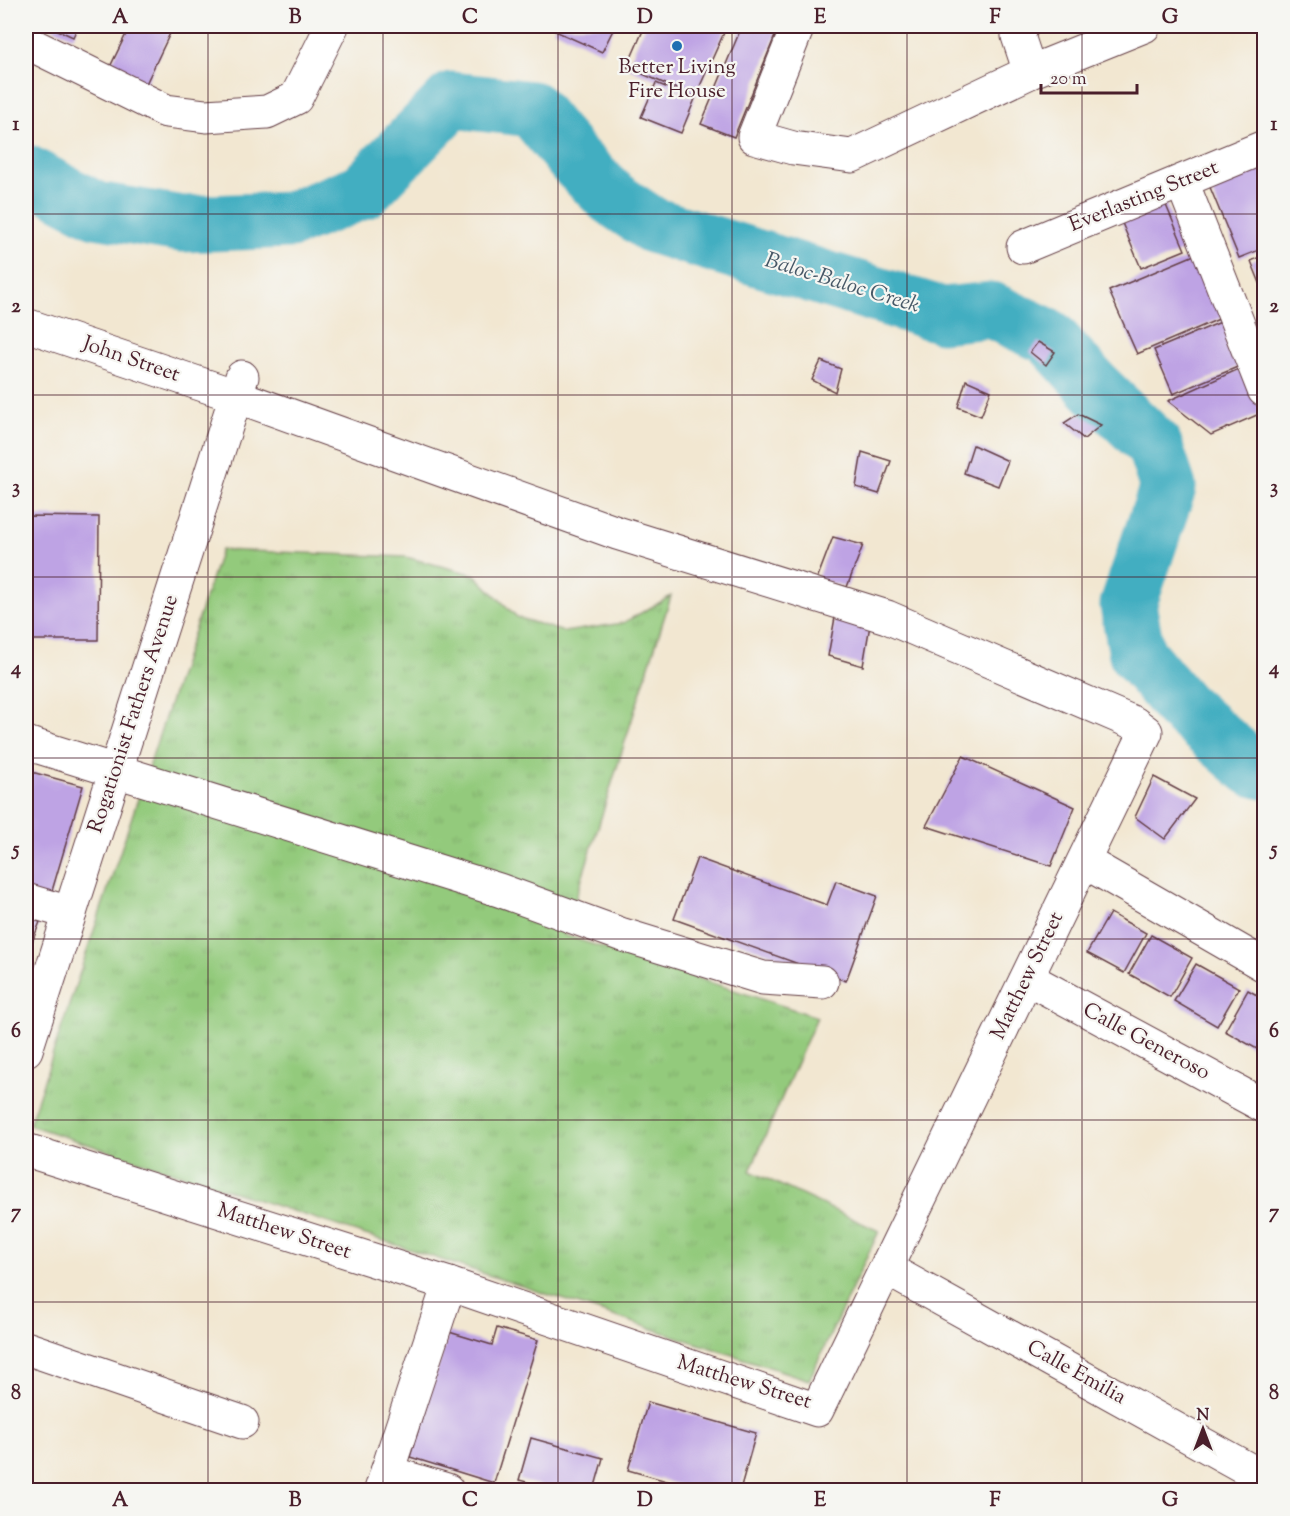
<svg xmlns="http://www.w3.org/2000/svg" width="1290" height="1516" font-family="'Sorts Mill Goudy',serif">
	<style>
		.grass { fill: url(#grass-tufts); stroke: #6e7454; stroke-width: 1.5 }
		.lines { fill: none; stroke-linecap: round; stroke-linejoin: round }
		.river { stroke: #43aec1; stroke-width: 57 }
		.building { fill: #bea3e4 }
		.minor-casing { stroke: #633d44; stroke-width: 35 }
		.minor { stroke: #fff; stroke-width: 33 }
		.grid { fill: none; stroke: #4a1f2b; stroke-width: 1.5; stroke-opacity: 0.55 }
		.poi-dot { fill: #1f6fb2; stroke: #f6f6f2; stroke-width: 2 }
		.labels { text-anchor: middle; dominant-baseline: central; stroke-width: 4.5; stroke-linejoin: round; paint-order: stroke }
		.poi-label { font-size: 21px; fill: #4a1f2b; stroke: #f6f6f2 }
		.street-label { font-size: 21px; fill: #4a1f2b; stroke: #f6f6f2 }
		.water-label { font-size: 22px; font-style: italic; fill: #475867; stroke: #f6f6f2 }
		.neatline { fill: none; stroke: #4a1f2b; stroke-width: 2 }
		.grid-label { font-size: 20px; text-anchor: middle; font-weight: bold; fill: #4a1f2b }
	</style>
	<defs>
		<pattern id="grass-tufts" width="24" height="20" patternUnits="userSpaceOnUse" patternTransform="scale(1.5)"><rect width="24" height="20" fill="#93ca7c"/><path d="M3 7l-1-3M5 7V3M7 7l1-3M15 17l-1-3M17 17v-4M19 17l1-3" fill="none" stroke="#80ad6b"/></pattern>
	</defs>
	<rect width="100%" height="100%" fill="#f6f6f2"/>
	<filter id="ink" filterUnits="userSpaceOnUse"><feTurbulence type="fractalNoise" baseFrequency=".0167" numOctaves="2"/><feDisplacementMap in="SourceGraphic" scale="12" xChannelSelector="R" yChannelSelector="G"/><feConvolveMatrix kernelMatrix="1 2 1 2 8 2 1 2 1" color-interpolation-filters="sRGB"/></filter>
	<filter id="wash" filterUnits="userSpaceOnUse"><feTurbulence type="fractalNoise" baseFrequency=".008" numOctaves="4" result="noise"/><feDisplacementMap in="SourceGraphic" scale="24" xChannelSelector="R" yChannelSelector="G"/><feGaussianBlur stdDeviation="1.35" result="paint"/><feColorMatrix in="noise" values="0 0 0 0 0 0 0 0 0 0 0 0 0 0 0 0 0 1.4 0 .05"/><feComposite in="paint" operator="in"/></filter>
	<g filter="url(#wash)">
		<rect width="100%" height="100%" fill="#f2e7d1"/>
		<path class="grass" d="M221 550 406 557 475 575 517 617 564 632 623 623 671 596 564 935 817 1017 750 1171 879 1231 809 1380 29 1125Z"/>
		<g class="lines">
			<path class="river" d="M26 173 96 210 182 224 290 220 363 191 452 100 532 109 573 159 612 198 652 225 942 315 991 310 1049 337 1093 386 1154 445 1168 487 1128 605 1137 654 1181 706 1252 768 1264 771"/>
		</g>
		<g id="blocks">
			<g class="building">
				<path d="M49 26H78L73 37Z"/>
				<path d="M130 26 173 27 144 88 108 71Z"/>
				<path d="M556 26H615L602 52 553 30Z"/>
				<path d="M645 26H727L695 97 627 67Z"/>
				<path d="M742 26H779L734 137 701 124Z"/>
				<path d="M656 83 695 99 681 133 641 117Z"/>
				<path d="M1264 157V248L1239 258 1207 180Z"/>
				<path d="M1163 198 1185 250 1141 268 1119 216Z"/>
				<path d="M1199 253 1226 316 1137 354 1109 291Z"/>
				<path d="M1264 255V293L1251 261Z"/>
				<path d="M1228 319 1247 363 1173 394 1154 350Z"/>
				<path d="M1038 342 1055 352 1046 365 1030 352Z"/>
				<path d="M821 361 841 369 835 392 812 380Z"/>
				<path d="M1250 364 1264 397V412L1211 435 1168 401Z"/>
				<path d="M966 380 991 391 981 416 958 407Z"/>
				<path d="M1078 414 1101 425 1084 439 1064 423Z"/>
				<path d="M973 445 1008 461 998 486 964 473Z"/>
				<path d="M862 452 891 461 879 494 856 487Z"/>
				<path d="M26 516 99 517 98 640H26Z"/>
				<path d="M833 537 863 545 847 587 817 579Z"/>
				<path d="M836 612 870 625 863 666 828 656Z"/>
				<path d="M963 756 1075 807 1051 866 926 826Z"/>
				<path d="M28 771 83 786 49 901 26 893V780Z"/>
				<path d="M1154 777 1195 799 1165 839 1135 817Z"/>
				<path d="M697 858 827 905 836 881 877 896 846 981 674 919Z"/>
				<path d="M1110 913 1146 933 1124 973 1087 953Z"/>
				<path d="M26 917 40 922 26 957Z"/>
				<path d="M1151 935 1192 958 1170 997 1129 974Z"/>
				<path d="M1196 964 1239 988 1217 1026 1174 1001Z"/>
				<path d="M1248 990 1264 999V1053L1225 1031Z"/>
				<path d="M497 1328 538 1340 494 1483 410 1457 449 1332 492 1345Z"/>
				<path d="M648 1402 756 1433 740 1490H698L628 1470Z"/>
				<path d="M531 1438 603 1458 594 1490H557L519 1480Z"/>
			</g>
		</g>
	</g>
	<g filter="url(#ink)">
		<use href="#blocks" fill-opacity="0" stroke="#633d44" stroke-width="1.5"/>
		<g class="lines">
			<defs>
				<g id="minor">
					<path d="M798 26 754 137 793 148 852 156 1030 72 1144 26"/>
					<path d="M1022 26 1018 36 1030 72"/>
					<path d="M26 42 166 111 206 116 267 112 296 98 332 26"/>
					<path d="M1182 182 1264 390"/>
					<path d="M1023 247 1264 147"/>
					<path d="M26 325 236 396 617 533 887 617 1134 723 1146 732 817 1410 449 1284 26 1150"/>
					<path d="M26 743 499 890 620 934 763 978 822 982"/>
					<path d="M1085 862 1264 965"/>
					<path d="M26 900 70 913"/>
					<path d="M1027 978 1264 1106"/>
					<path d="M26 1050 242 377"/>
					<path d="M887 1269 1264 1478"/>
					<path d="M26 1348 242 1422"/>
					<path d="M387 1472 447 1490"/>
					<path d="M381 1490 449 1284"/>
				</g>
			</defs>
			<use href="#minor" class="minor-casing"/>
			<use href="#minor" class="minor"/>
		</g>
	</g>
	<path class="grid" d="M208 26V1490M383 26V1490M558 26V1490M732 26V1490M907 26V1490M1082 26V1490M26 214H1264M26 395H1264M26 577H1264M26 758H1264M26 939H1264M26 1120H1264M26 1302H1264"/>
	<circle class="poi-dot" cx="677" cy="46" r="6"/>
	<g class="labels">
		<g class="poi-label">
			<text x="677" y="68">Better Living<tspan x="677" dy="24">Fire House</tspan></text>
		</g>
		<g class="street-label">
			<text transform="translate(1144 197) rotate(-22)">Everlasting Street</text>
			<text transform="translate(131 360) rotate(19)">John Street</text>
			<text transform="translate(134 714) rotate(-72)">Rogationist Fathers Avenue</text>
			<text transform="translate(1028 976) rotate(-64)">Matthew Street</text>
			<text transform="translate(1146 1042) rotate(28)">Calle Generoso</text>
			<text transform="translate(284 1232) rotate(18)">Matthew Street</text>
			<text transform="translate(1076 1373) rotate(29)">Calle Emilia</text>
			<text transform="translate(744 1383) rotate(17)">Matthew Street</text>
		</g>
		<g class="water-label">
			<text transform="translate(842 284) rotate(17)">Baloc-Baloc Creek</text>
		</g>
	</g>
	<rect width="1290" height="1516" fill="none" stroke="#f6f6f2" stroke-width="66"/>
	<g transform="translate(1203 1429)" stroke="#f6f6f2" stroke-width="4.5" paint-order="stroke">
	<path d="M0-4.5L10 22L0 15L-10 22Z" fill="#4a1f2b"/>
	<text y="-9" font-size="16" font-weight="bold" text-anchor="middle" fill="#4a1f2b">N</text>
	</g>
	<path d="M1041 84v9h96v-9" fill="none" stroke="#4a1f2b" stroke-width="3"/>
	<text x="1050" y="84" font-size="18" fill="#4a1f2b" stroke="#f6f6f2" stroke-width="4.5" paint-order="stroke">20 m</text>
	<rect x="33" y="33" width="1224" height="1450" class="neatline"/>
	<g class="grid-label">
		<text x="120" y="23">A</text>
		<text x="295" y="23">B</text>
		<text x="470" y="23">C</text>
		<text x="645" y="23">D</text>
		<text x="820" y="23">E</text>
		<text x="995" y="23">F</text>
		<text x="1170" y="23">G</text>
		<text x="16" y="130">1</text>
		<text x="1274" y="130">1</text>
		<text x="16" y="312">2</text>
		<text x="1274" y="312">2</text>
		<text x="16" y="493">3</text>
		<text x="1274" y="493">3</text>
		<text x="16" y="674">4</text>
		<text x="1274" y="674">4</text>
		<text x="16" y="855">5</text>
		<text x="1274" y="855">5</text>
		<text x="16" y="1037">6</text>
		<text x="1274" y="1037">6</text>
		<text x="16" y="1218">7</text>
		<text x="1274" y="1218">7</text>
		<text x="16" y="1399">8</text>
		<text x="1274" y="1399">8</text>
		<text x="120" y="1506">A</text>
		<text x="295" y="1506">B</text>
		<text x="470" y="1506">C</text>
		<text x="645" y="1506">D</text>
		<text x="820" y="1506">E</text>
		<text x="995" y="1506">F</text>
		<text x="1170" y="1506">G</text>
	</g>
</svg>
